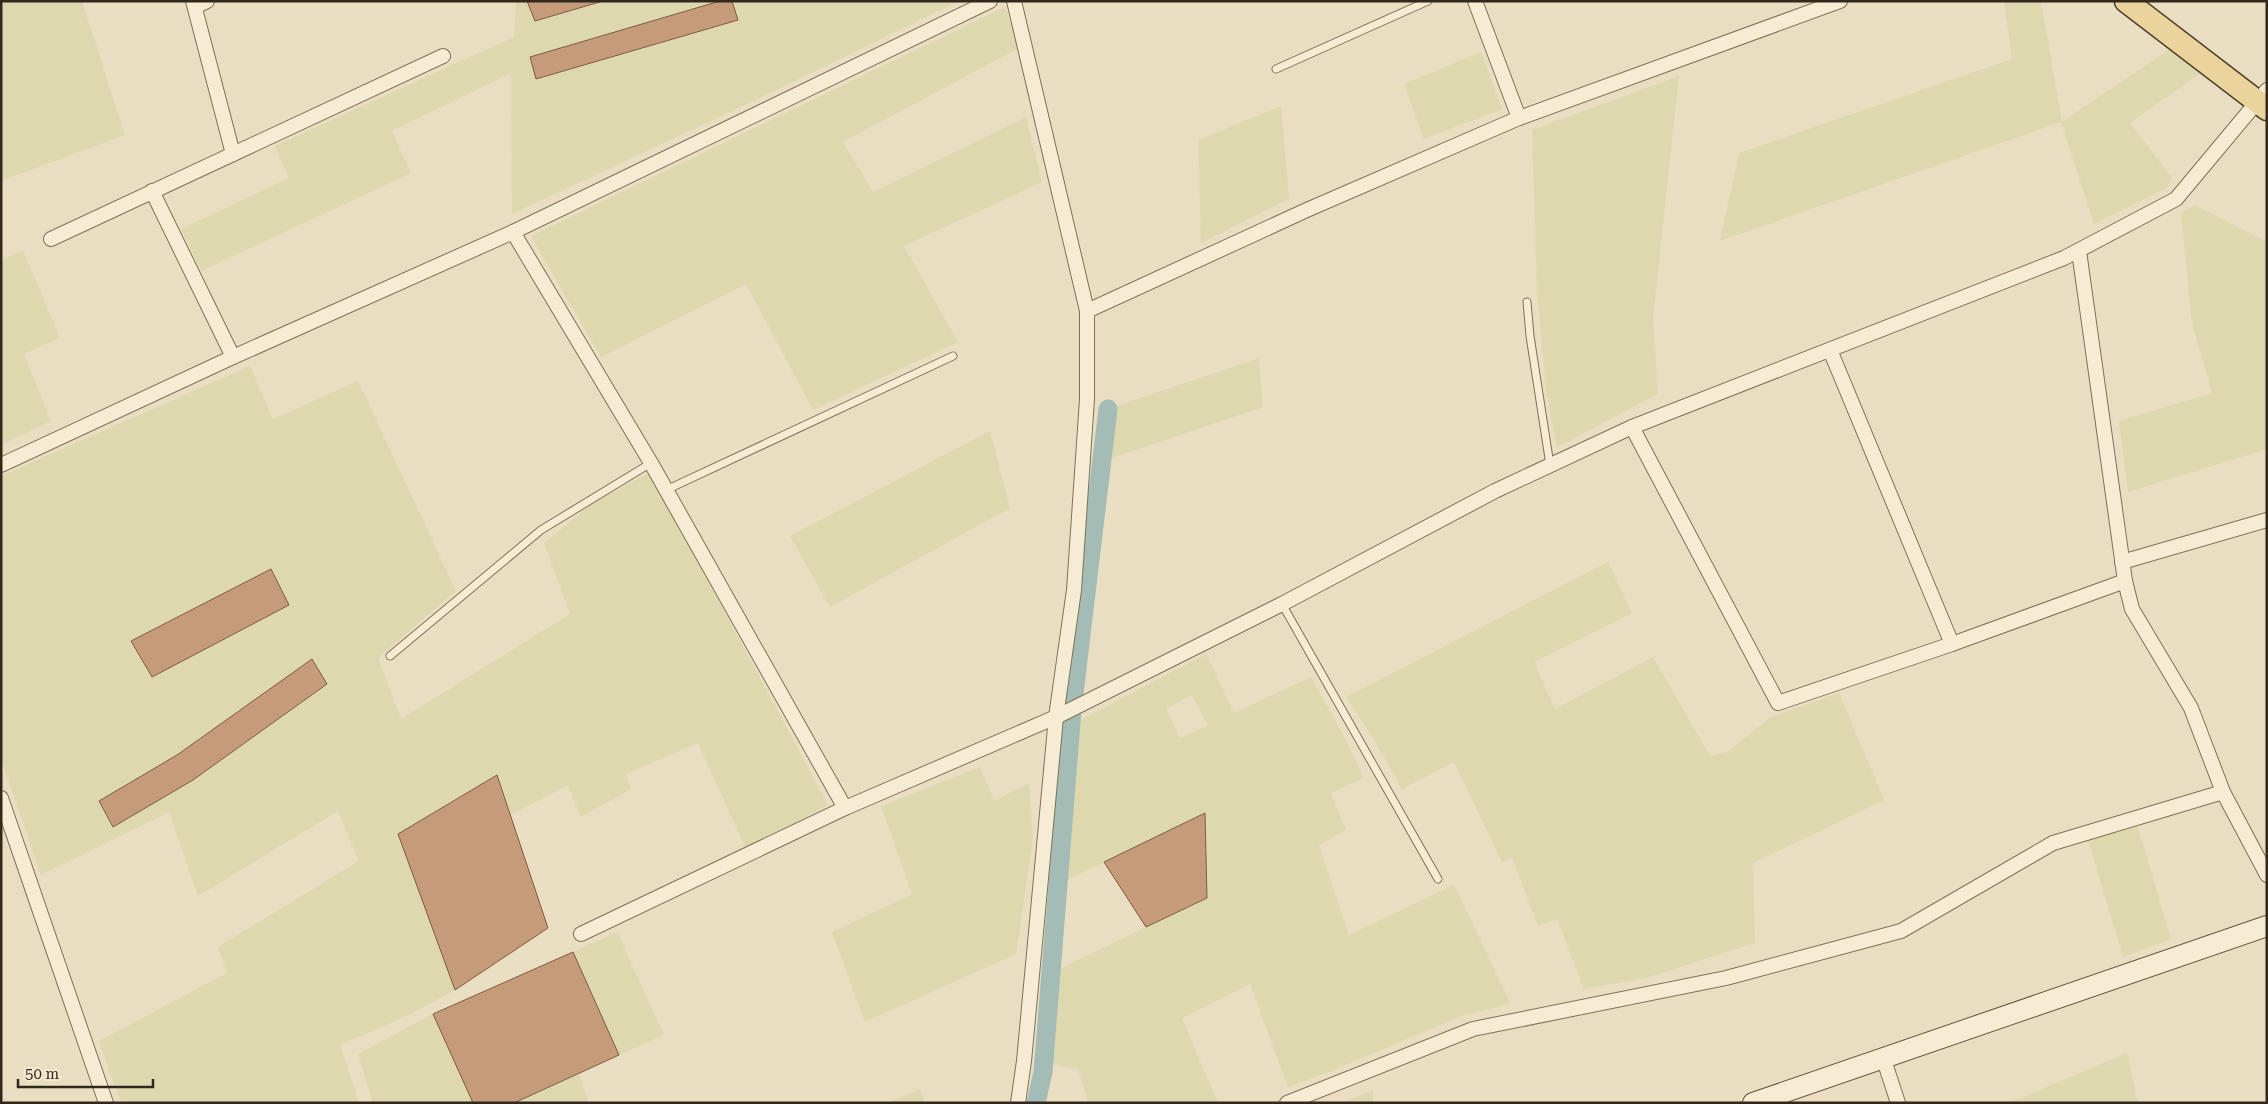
<svg xmlns="http://www.w3.org/2000/svg" width="2268" height="1104" font-family="'Roboto Serif',serif">
	<style>
		.farmland { fill: #ded8af; fill-rule: evenodd }
		.lines { fill: none; stroke-linecap: round; stroke-linejoin: round }
		.canal { stroke: #a3bcb5; stroke-width: 19 }
		.building { fill: #c59b7a; stroke: #7e5b42 }
		.lane-casing { stroke: #81705a; stroke-width: 9 }
		.street-casing { stroke: #81705a; stroke-width: 16 }
		.secondary-casing { stroke: #63513d; stroke-width: 22 }
		.primary-casing { stroke: #4f3e2e; stroke-width: 25 }
		.lane { stroke: #f5ecd3; stroke-width: 7 }
		.street { stroke: #f5ecd3; stroke-width: 14 }
		.secondary { stroke: #f5ecd3; stroke-width: 20 }
		.primary { stroke: #ead49b; stroke-width: 22 }
	</style>
	<rect width="100%" height="100%" fill="#e9dec1"/>
	<g class="farmland">
		<path d="M1 1H82L125 135 1 181Z"/>
		<path d="M516 1H959L764 96 512 214 511 73 392 131 411 173 201 271 181 229 289 178 275 146 514 37Z"/>
		<path d="M2004 1H2041L2062 122 2170 49 2201 73 2130 123 2172 178 2167 188 2094 224 2061 122 1720 241 1739 153 2012 59Z"/>
		<path d="M1005 7 1019 48 843 142 873 192 1026 117 1042 182 904 246 958 342 813 410 746 284 601 357 531 236Z"/>
		<path d="M1481 52 1502 109 1424 139 1404 84Z"/>
		<path d="M1679 76 1653 318 1658 394 1557 447 1546 391 1537 292 1532 130Z"/>
		<path d="M1281 106 1289 199 1201 243 1198 140Z"/>
		<path d="M2195 205 2267 242V449L2128 492 2119 421 2212 393 2192 323 2181 213Z"/>
		<path d="M23 250 60 338 24 354 51 421 1 445V260Z"/>
		<path d="M1259 358 1263 407 1102 461 1108 409Z"/>
		<path d="M250 366 273 419 358 381 456 591 378 658 401 719 570 614 544 543 592 504 650 472 828 805 746 849 698 743 626 774 631 789 581 817 568 785 511 815 497 775 398 834 455 990 411 1014 340 1045 359 1103H121L99 1041 227 973 218 947 359 861 338 811 198 896 169 812 41 875 1 759V476Z"/>
		<path d="M990 431 1010 508 830 607 790 536Z"/>
		<path d="M1608 562 1632 613 1534 662 1555 709 1653 657 1710 756 1726 753 1771 717 1839 693 1884 800 1753 863 1755 943 1646 978 1584 989 1557 919 1538 926 1512 858 1502 862 1454 762 1402 789 1375 741 1346 697Z"/>
		<path d="M1206 654 1234 713 1311 677 1348 744 1364 778 1331 793 1346 830 1319 845 1349 935 1454 885 1511 1004 1464 1015 1334 1070 1288 1087 1250 984 1182 1018 1218 1103H1085L1088 1101 1078 1069 1050 1064 1056 971 1146 927 1104 862 1065 881 1069 791 1075 723ZM1192 695 1208 725 1180 738 1166 709Z"/>
		<path d="M980 767 994 801 1029 783 1033 838 1016 954 865 1022 832 932 912 894 881 806Z"/>
		<path d="M2138 827 2171 939 2123 957 2088 840Z"/>
		<path d="M617 932 664 1035 619 1055 573 952Z"/>
		<path d="M433 1014 473 1103H373L358 1054Z"/>
		<path d="M2127 1053 2138 1103H2009Z"/>
		<path d="M579 1074 589 1103H514Z"/>
		<path d="M920 1089 925 1103H889Z"/>
		<path d="M1373 1090V1103H1341Z"/>
	</g>
	<g class="lines">
		<path class="canal" d="M1036 1103 1043 1072 1072 710 1108 409"/>
	</g>
	<g class="building">
		<path d="M527 1H603L535 21Z"/>
		<path d="M720 1H732L738 20 536 79 530 57Z"/>
		<path d="M271 569 289 605 152 677 131 641Z"/>
		<path d="M312 659 327 684 193 780 113 827 99 801 177 755Z"/>
		<path d="M497 775 548 928 455 990 398 834Z"/>
		<path d="M1205 813 1207 898 1146 927 1104 862Z"/>
		<path d="M573 952 619 1055 514 1103H473L433 1014Z"/>
	</g>
	<g class="lines">
		<defs>
			<g id="lane">
				<path d="M1276 69 1428 1"/>
				<path d="M1527 302 1530 336 1550 465"/>
				<path d="M666 490 953 356"/>
				<path d="M1282 604 1438 879"/>
				<path d="M390 656 541 530 651 463"/>
			</g>
			<g id="street">
				<path d="M193 1 233 154"/>
				<path d="M1014 1 1087 311V399L1074 590 1056 717 1024 1061 1018 1103"/>
				<path d="M1475 1 1519 118"/>
				<path d="M195 7 207 1"/>
				<path d="M152 191 233 357"/>
				<path d="M513 232 651 463 845 808"/>
				<path d="M51 239 443 56"/>
				<path d="M2079 251 2125 581 2132 609 2191 708 2223 792 2267 875"/>
				<path d="M1087 311 1309 209 1519 118 1840 1"/>
				<path d="M1830 350 1952 644"/>
				<path d="M1632 427 1778 703 1952 644 2125 581"/>
				<path d="M1 465 233 357 513 232 990 1"/>
				<path d="M2122 562 2267 520"/>
				<path d="M1 798 106 1103"/>
				<path d="M581 934 845 808 1056 717 1282 604 1495 491 1632 427 2064 258 2176 199 2267 90"/>
				<path d="M1883 1057 1898 1103"/>
				<path d="M1287 1103 1473 1029 1726 978 1901 931 2053 843 2223 792"/>
			</g>
			<path id="secondary" d="M1753 1103 2267 926"/>
			<path id="primary" d="M2126 1 2267 109"/>
		</defs>
		<use href="#lane" class="lane-casing"/>
		<use href="#street" class="street-casing"/>
		<use href="#secondary" class="secondary-casing"/>
		<use href="#primary" class="primary-casing"/>
		<use href="#lane" class="lane"/>
		<use href="#street" class="street"/>
		<use href="#secondary" class="secondary"/>
		<use href="#primary" class="primary"/>
	</g>
	<rect width="2268" height="1104" fill="none" stroke="#32281d" stroke-width="5"/>
	<path d="M18 1079v8h135v-8" fill="none" stroke="#32281d" stroke-width="2.5"/>
	<text x="25" y="1079" font-size="15" fill="#32281d" stroke="#f2e9d0" stroke-width="4" paint-order="stroke">50 m</text>
</svg>
